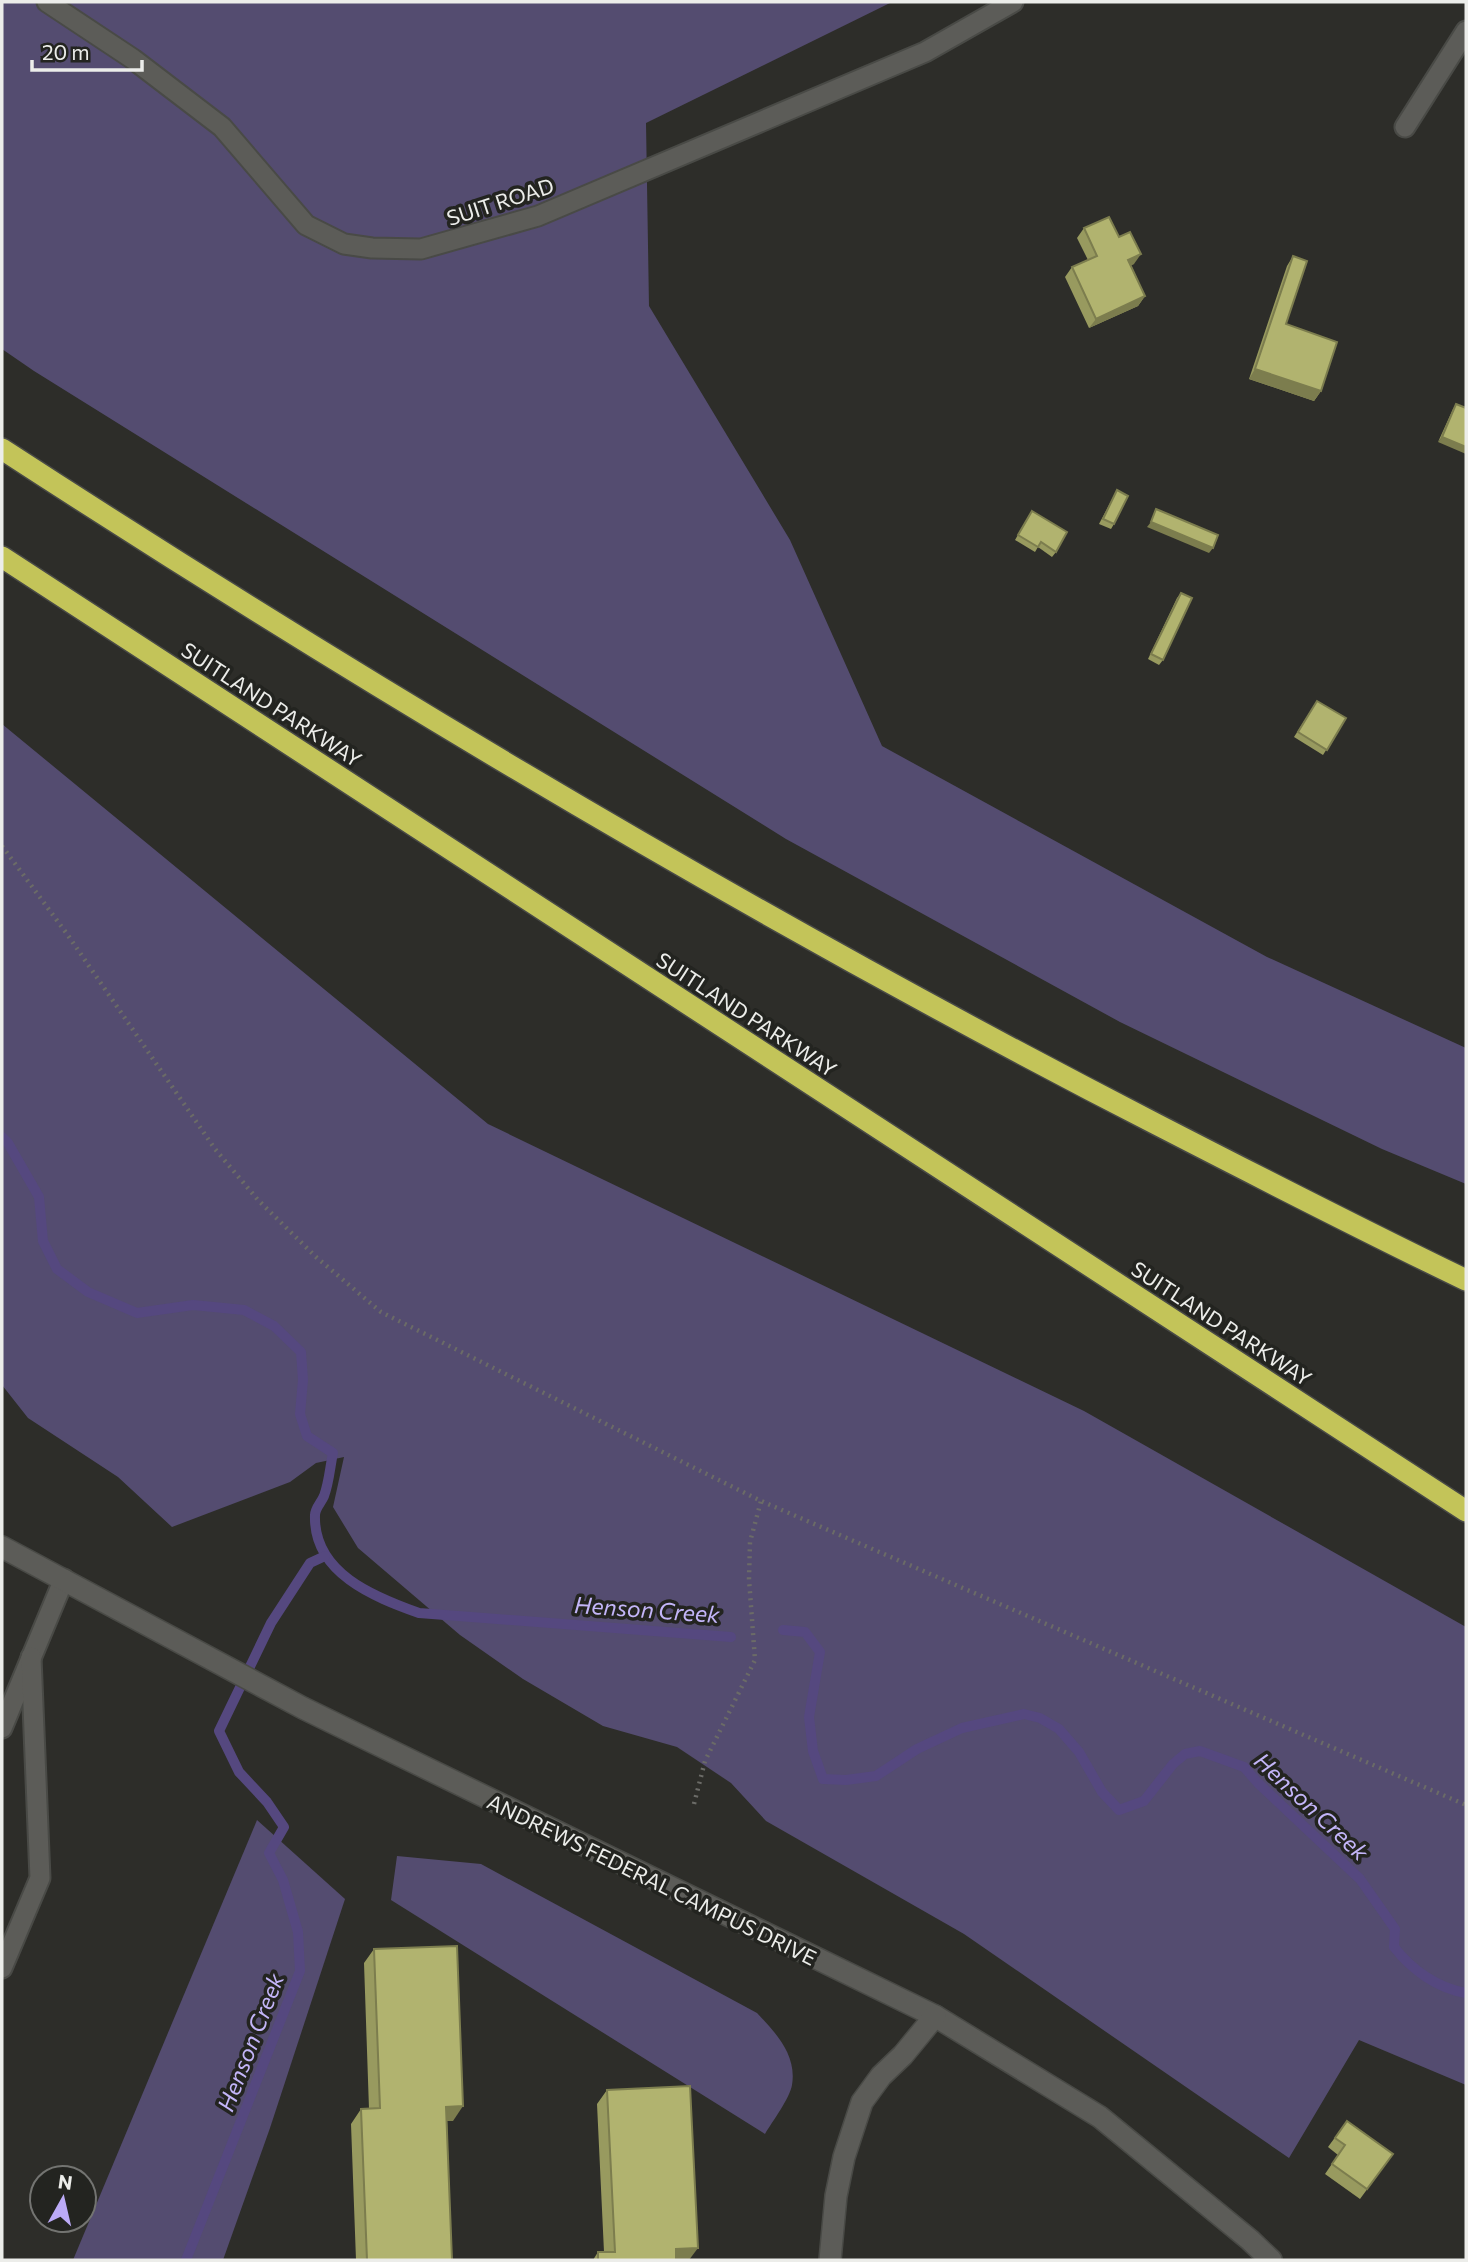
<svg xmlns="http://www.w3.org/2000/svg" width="1468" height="2262" font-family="Commissioner,sans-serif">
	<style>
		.green { fill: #544c70 }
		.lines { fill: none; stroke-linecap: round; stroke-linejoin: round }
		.stream { stroke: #55487f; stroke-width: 10 }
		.lane-casing { stroke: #494a46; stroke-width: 23 }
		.street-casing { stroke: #494a46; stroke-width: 24 }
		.highway-casing { stroke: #494a46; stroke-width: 24 }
		.path { stroke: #6b6b67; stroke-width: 4.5; stroke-dasharray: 2 5; stroke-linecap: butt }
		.lane { stroke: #5c5c58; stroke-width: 19 }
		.street { stroke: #5c5c58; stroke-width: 21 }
		.highway { stroke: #c3c459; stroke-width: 21 }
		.wall { fill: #989a5f }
		.shaded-wall { fill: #7c7d4e }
		.building { fill: #b1b36f; stroke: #7c7d4e; stroke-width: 2 }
		.labels { text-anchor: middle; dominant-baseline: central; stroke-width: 7; stroke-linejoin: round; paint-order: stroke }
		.street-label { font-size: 21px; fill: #ecedea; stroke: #232420 }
		.water-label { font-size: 23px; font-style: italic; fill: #c3b5f8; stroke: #232420 }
	</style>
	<rect width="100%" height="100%" fill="#2d2d29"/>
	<g class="green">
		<path d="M2 2H892L646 123 649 306 790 540 882 746 1267 957 1466 1048V1184L1382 1149 1120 1022 786 839 34 371 2 349Z"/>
		<path d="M2 724 488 1124 1084 1411 1466 1627V2085L1359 2040 1289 2158 964 1934 766 1821 731 1783 677 1747 603 1726 523 1679 460 1635 358 1548 333 1507 344 1457 316 1463 290 1482 172 1527 118 1477 28 1418 2 1385Z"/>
		<path d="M257 1820 345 1899 270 2128 223 2260H73Z"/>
		<path d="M397 1856 481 1864 757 2013C776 2033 797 2055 792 2085 790 2098 772 2122 765 2134L391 1900Z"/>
	</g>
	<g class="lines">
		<g class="stream">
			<path d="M2 1137 8 1143 39 1197 43 1241 57 1269 88 1292 137 1313 193 1305 244 1310 274 1326 301 1352 303 1380 300 1414 307 1436 333 1453C330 1467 329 1483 324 1496 321 1503 315 1508 315 1515 313 1573 374 1597 419 1613L731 1637"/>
			<path d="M783 1630 805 1632 820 1652 809 1717 813 1751 823 1779 846 1780 876 1776 917 1749 962 1728 1024 1714 1040 1718 1059 1729 1079 1752 1102 1792 1119 1810 1144 1801 1173 1764 1185 1754 1200 1751 1244 1767 1258 1783 1360 1879 1395 1929 1394 1947C1412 1970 1437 1988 1466 1993"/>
			<path d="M186 2260 300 1971 298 1932 283 1880 269 1853 284 1827 267 1802 239 1772 219 1731 271 1623 310 1563 325 1556"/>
		</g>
		<defs>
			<g id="lane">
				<path d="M47 2 133 59 222 127 306 225 344 244 372 248 421 249 538 216 925 52 1013 2"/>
				<path d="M1405 127 1466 31"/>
				<path d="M2 1728 64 1579"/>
				<path d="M2 1968 40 1878 31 1657"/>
			</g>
			<g id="street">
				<path d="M2 1547 303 1708 935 2016 1100 2117 1250 2240 1271 2260"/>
				<path d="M830 2260 836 2196 844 2157 862 2102 881 2076 903 2055 935 2016"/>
			</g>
			<g id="highway">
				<path d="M2 449C376 692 759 920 1156 1124 1259 1177 1362 1230 1466 1280"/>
				<path d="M2 557 1466 1511"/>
			</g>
		</defs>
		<use href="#lane" class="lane-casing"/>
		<use href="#street" class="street-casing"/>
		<use href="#highway" class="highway-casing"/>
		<g class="path">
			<path d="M2 846 67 934 215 1149 258 1200 316 1257 381 1312 761 1501 1466 1805"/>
			<path d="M694 1804 705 1761 755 1660 749 1579 750 1542 761 1501"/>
		</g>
		<use href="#lane" class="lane"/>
		<use href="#street" class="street"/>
		<use href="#highway" class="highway"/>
	</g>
	<g class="wall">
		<path d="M1084 228 1119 237 1134 264 1131 265 1145 296 1138 306 1089 328 1065 277 1072 267 1088 260 1077 238Z"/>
		<path d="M1293 256 1286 324 1321 391 1314 401 1249 379 1287 266Z"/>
		<path d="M1456 404 1466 408 1438 442 1453 409Z"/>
		<path d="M1117 490 1114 524 1111 529 1099 524Z"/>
		<path d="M1029 516 1056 552 1052 557 1038 547 1035 552 1015 540Z"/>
		<path d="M1181 593 1163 660 1159 665 1148 659 1177 598Z"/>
		<path d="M1317 701 1346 718 1323 755 1294 737Z"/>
		<path d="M374 1949 453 2121H447L452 2260H356L351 2124 361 2109H369L364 1963Z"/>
		<path d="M607 2090 689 2260H593L598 2252H604L597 2104Z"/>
		<path d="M1347 2121 1393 2154 1360 2199 1325 2174 1338 2155 1328 2147Z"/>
	</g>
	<g class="shaded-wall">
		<path d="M1141 254 1134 264 1121 270 1128 260Z"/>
		<path d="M1145 296 1138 306 1089 328 1096 319Z"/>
		<path d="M1255 369 1321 391 1314 401 1249 379Z"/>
		<path d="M1442 437 1466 447V454L1438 442Z"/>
		<path d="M1151 522 1213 548 1209 553 1147 527Z"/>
		<path d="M463 2106 453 2121H436L446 2107Z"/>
		<path d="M698 2248 689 2260H668L676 2249Z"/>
	</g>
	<g class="building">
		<path d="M1109 217 1119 237 1130 232 1141 254 1128 260 1145 296 1096 319 1072 267 1097 256 1084 228Z"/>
		<path d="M1293 256 1307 261 1286 324 1337 342 1321 391 1255 369Z"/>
		<path d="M1456 404 1466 408V447L1442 437Z"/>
		<path d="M1117 490 1128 496 1114 524 1103 519Z"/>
		<path d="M1156 509 1218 535 1213 548 1151 522Z"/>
		<path d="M1032 511 1067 532 1056 552 1041 542 1038 547 1018 535Z"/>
		<path d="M1181 593 1192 598 1163 660 1151 654Z"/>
		<path d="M1317 701 1346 718 1327 750 1298 732Z"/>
		<path d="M457 1946 463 2106 446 2107 452 2260H367L361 2109 380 2108 374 1949Z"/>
		<path d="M690 2086 698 2248 676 2249V2260H598V2252H615L607 2090Z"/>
		<path d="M1347 2121 1393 2154 1367 2189 1332 2164 1345 2145 1335 2138Z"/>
	</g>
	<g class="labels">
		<g class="street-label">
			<text transform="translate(500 201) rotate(-18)">SUIT ROAD</text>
			<text transform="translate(272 704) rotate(33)">SUITLAND PARKWAY</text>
			<text transform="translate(747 1014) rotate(33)">SUITLAND PARKWAY</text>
			<text transform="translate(1222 1323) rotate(33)">SUITLAND PARKWAY</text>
			<text transform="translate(652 1879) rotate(26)">ANDREWS FEDERAL CAMPUS DRIVE</text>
		</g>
		<g class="water-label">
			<text transform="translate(647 1609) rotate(4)">Henson Creek</text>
			<text transform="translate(1312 1806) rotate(43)">Henson Creek</text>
			<text transform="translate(250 2042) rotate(-69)">Henson Creek</text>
		</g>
	</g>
	<rect width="1468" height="2262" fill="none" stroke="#ecedea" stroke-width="7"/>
	<g transform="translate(63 2199) rotate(8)"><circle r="33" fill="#232420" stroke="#737471" stroke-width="2"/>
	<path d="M0-5L12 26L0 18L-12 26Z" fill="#bbaaf6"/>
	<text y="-10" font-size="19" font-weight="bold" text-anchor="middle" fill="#ecedea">N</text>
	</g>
	<path d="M32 60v10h110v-10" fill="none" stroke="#ecedea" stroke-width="3.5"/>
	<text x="42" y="60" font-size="21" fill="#ecedea" stroke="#232420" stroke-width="5" paint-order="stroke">20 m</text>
</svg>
